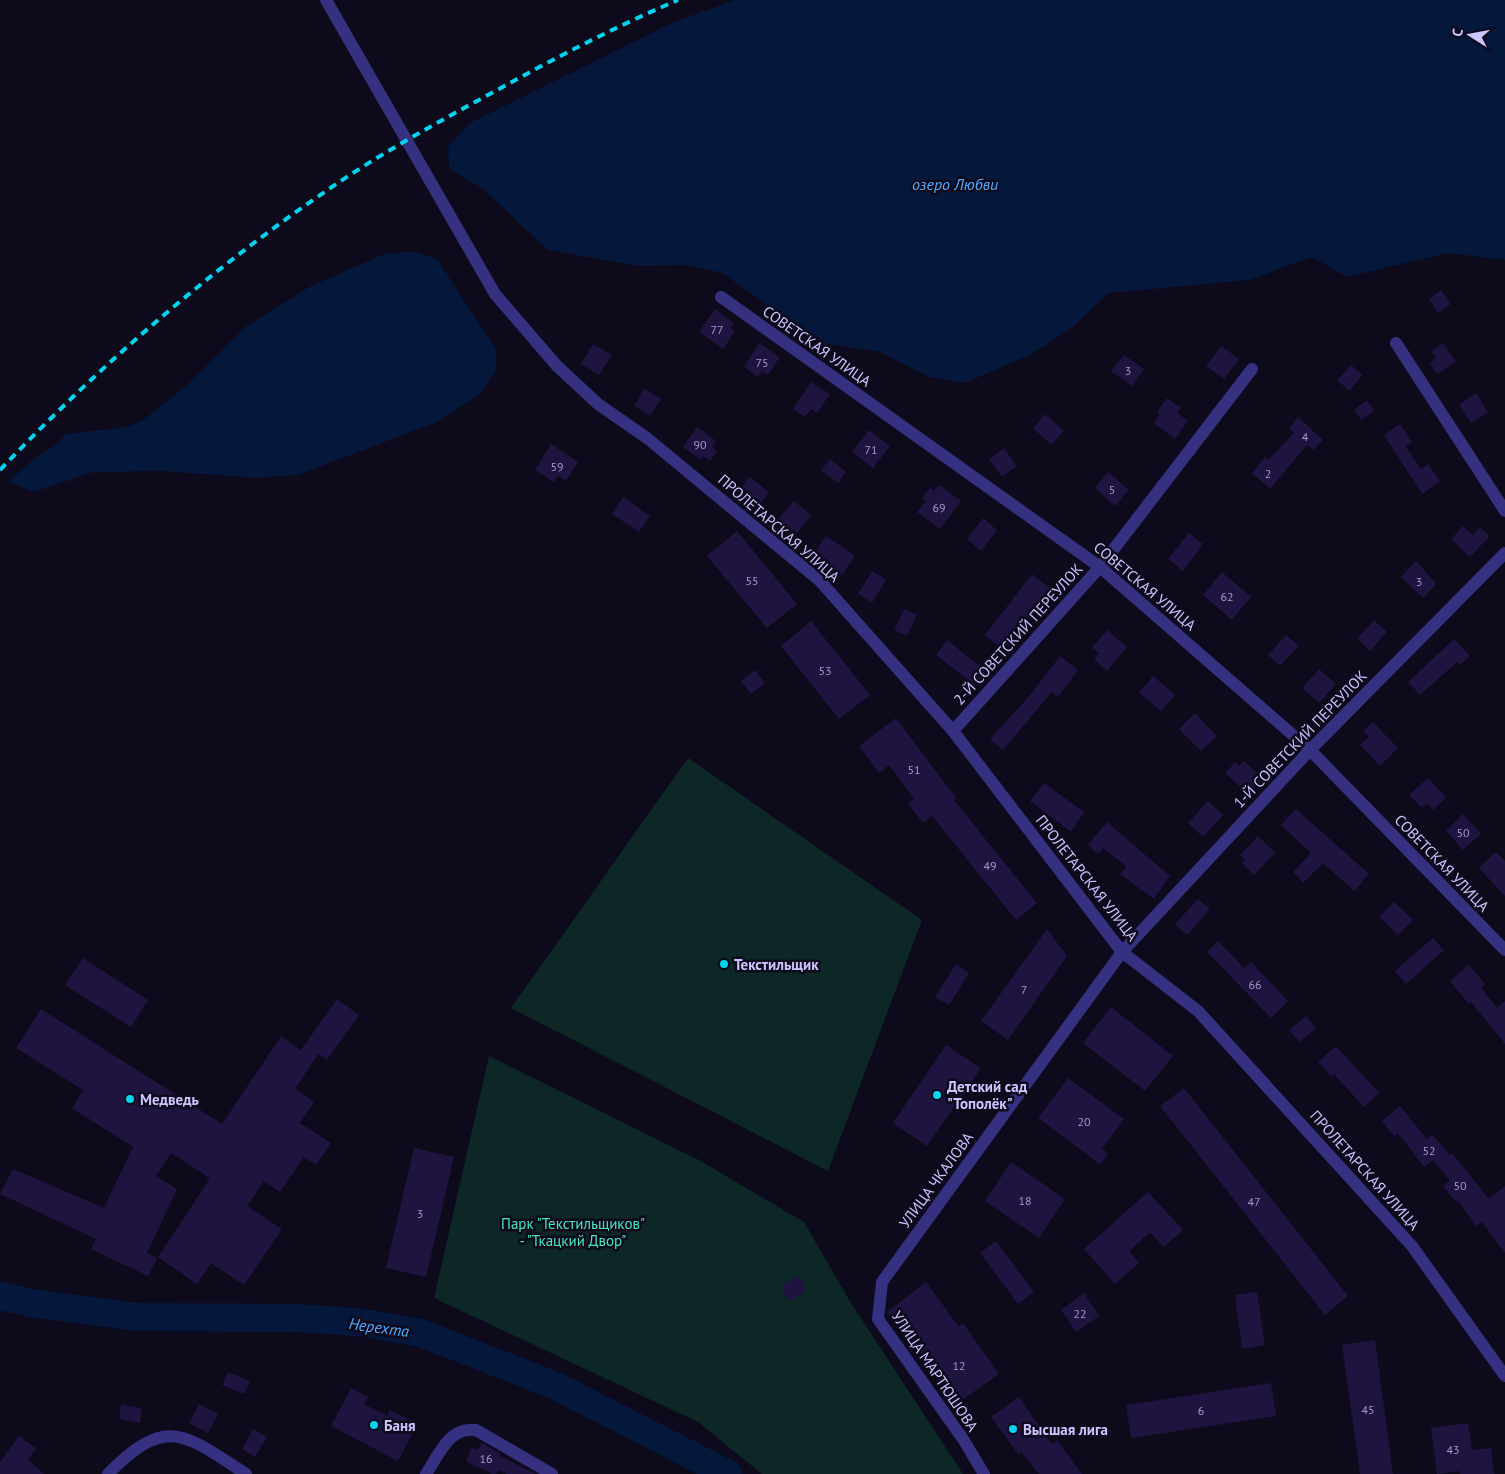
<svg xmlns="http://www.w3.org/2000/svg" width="1505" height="1474" font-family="'PT Sans',sans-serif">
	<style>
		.green { fill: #0c2726 }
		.water { fill: #05173a }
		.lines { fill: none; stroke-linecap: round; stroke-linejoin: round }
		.river { stroke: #05173a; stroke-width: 28 }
		.building { fill: #1e143f }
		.minor { stroke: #35307f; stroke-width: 12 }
		.rail { stroke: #00d3f0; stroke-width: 4; stroke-dasharray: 8 6; stroke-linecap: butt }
		.poi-dot { fill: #00d3f0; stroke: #0d0a1c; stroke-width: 2 }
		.labels { text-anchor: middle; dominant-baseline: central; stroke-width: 5; stroke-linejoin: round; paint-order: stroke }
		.number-label { font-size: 12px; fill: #a199cf }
		.street-label { font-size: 15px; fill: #cdc5ff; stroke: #0d0a1c }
		.poi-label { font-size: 15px; font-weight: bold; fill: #cdc5ff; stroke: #0d0a1c; text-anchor: start }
		.park-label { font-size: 15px; fill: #48e7c3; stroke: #0d0a1c }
		.water-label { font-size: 16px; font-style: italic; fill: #53acff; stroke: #0d0a1c }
	</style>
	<rect width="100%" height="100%" fill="#0d0a1c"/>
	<g class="green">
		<path d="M688 758 922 920 828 1171 511 1008Z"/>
		<path d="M489 1056 699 1160 804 1222 851 1303 963 1474H762L698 1422 434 1298Z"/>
	</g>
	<g class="water">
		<path d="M734 0H1505V260L1447 253 1347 277 1312 257 1250 280 1109 293 1073 327 1030 355 965 383 929 377 880 352 821 343 722 273 688 265 639 266 548 250 482 188 449 169 448 147 470 123 674 22Z"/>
		<path d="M416 252 437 259 496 349V370L480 394 437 422 298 475 256 478 162 471 94 472 34 492 8 482 35 458 56 445 66 434 121 428 141 422 186 386 245 327 311 286 387 253Z"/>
	</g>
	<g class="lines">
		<path class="river" d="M0 1296 30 1303 138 1317 296 1318 358 1322 421 1333 556 1386 728 1474"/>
	</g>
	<g class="building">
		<path d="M1441 290 1451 304 1438 313 1429 299Z"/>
		<path d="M715 309 734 323 731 328 735 331 723 349 699 332Z"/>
		<path d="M759 343 780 357 768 375 762 371 758 377 744 367Z"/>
		<path d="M1443 343 1456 362 1437 374 1430 363 1436 358 1431 351Z"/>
		<path d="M593 344 612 355 599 375 581 364Z"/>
		<path d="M1221 346 1239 359 1224 379 1206 366Z"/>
		<path d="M1124 355 1144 369 1132 386 1111 371Z"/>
		<path d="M1351 365 1363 375 1349 391 1337 380Z"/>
		<path d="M811 382 830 394 817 413 811 409 805 417 793 409Z"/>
		<path d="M644 388 661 399 650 416 634 406Z"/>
		<path d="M1476 393 1488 412 1471 423 1459 405Z"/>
		<path d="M1167 398 1181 408 1177 413 1188 421 1175 439 1154 423 1160 415 1157 412Z"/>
		<path d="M1367 400 1374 411 1361 420 1354 410Z"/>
		<path d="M1045 414 1064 431 1051 445 1033 428Z"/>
		<path d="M1298 417 1323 440 1313 450 1307 445 1270 489 1252 473 1265 457 1268 460 1294 433 1289 428Z"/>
		<path d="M1400 424 1412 442 1405 446 1421 469 1428 464 1440 481 1422 494 1384 435Z"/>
		<path d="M697 427 716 441 712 447 717 451 710 461 703 456 701 460 683 447Z"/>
		<path d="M869 430 890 446 873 468 852 452Z"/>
		<path d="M551 444 578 462 566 481 558 476 554 482 535 470Z"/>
		<path d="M1004 448 1017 466 1002 477 989 459Z"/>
		<path d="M830 459 846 472 838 483 821 470Z"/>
		<path d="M1108 472 1129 490 1115 506 1095 488Z"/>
		<path d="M749 477 769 492 760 505 740 490Z"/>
		<path d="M939 485 961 501 940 529 917 512 926 501 922 498 930 488 934 491Z"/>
		<path d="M623 497 650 516 639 532 612 514Z"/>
		<path d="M794 501 811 515 794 537 776 522Z"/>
		<path d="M983 518 997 530 981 551 967 539Z"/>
		<path d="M1463 526 1473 535 1480 527 1490 536 1470 557 1451 539Z"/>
		<path d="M737 531 797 604 767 628 707 556Z"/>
		<path d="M1189 533 1203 544 1183 571 1168 559Z"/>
		<path d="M826 536 855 556 842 575 813 555Z"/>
		<path d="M1416 561 1436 584 1423 598 1401 577Z"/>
		<path d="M872 571 886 580 872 603 858 594Z"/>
		<path d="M1222 572 1251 597 1232 620 1203 595Z"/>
		<path d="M1032 574 1052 590 1009 646 1003 642 1000 647 985 635Z"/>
		<path d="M904 609 917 615 907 636 894 630Z"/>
		<path d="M1374 620 1387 632 1370 651 1357 639Z"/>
		<path d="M811 621 870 695 839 719 781 646Z"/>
		<path d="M1107 630 1127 647 1107 671 1094 659 1099 653 1092 648Z"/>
		<path d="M1286 635 1299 646 1280 666 1268 655Z"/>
		<path d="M1454 639 1470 656 1460 665 1457 662 1420 695 1408 682Z"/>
		<path d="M947 640 987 672 976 686 936 655Z"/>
		<path d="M1060 656 1078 670 1058 697 1052 692 1003 750 990 739 1031 694Z"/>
		<path d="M1319 669 1336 684 1319 703 1302 688Z"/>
		<path d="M755 670 765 683 751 694 741 681Z"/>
		<path d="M1153 676 1175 695 1161 711 1139 693Z"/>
		<path d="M1195 713 1217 736 1201 751 1179 729Z"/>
		<path d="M896 718 956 798 954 800 1037 903 1016 920 932 816 923 823 908 804 914 799 889 765 879 773 859 746Z"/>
		<path d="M1373 722 1398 748 1380 766 1360 745 1369 737 1363 731Z"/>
		<path d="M1244 761 1263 778 1248 794 1225 773 1235 762 1239 766Z"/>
		<path d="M1428 778 1446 798 1433 810 1427 803 1422 808 1409 795Z"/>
		<path d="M1044 783 1084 812 1071 832 1030 801Z"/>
		<path d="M1208 801 1223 815 1203 837 1188 823Z"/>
		<path d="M1296 809 1369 874 1354 891 1323 863 1303 883 1293 872 1311 853 1281 825Z"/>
		<path d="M1463 814 1481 834 1463 850 1446 831Z"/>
		<path d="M1107 822 1170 876 1154 899 1120 874 1127 867 1103 848 1098 854 1088 845Z"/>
		<path d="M1258 836 1275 853 1254 875 1242 863 1245 859 1240 855Z"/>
		<path d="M1496 852 1505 861V896L1479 868Z"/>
		<path d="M1198 899 1210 909 1187 935 1175 924Z"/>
		<path d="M1394 902 1413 920 1398 935 1379 917Z"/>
		<path d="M1047 929 1067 956 1008 1040 981 1021Z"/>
		<path d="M1433 938 1444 950 1406 984 1395 971Z"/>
		<path d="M1218 941 1244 968 1251 962 1288 1001 1271 1018 1207 952Z"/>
		<path d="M83 958 148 1000 131 1027 65 985Z"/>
		<path d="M956 964 969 973 949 1005 935 997Z"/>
		<path d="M1469 965 1485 984 1481 988 1497 1008 1505 1001V1044L1471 1002 1469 1004 1450 981Z"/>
		<path d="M337 999 359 1015 327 1060 318 1054 295 1089 314 1102 300 1123 331 1143 316 1165 304 1157 280 1192 264 1181 247 1206 282 1229 244 1285 211 1263 197 1284 158 1257 210 1178 171 1153 156 1176 177 1189 147 1253 157 1258 148 1276 91 1249 96 1239 0 1194 13 1169 104 1208 133 1147 72 1108 83 1090 16 1048 41 1009 222 1124 281 1036 301 1050Z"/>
		<path d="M1111 1007 1173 1056 1145 1091 1083 1043Z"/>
		<path d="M1306 1016 1316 1028 1299 1042 1289 1030Z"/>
		<path d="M946 1045 981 1068 927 1146 893 1123Z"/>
		<path d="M1336 1046 1379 1093 1364 1107 1334 1074 1332 1077 1318 1062Z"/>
		<path d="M1068 1078 1124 1119 1102 1149 1108 1154 1100 1164 1038 1118Z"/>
		<path d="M1184 1088 1348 1296 1325 1315 1160 1106Z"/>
		<path d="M1400 1106 1427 1139 1432 1134 1450 1155 1452 1153 1489 1199 1505 1186V1253L1482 1222 1476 1226 1458 1201 1456 1202 1443 1186 1450 1180 1433 1160 1424 1167 1398 1133 1394 1136 1382 1121Z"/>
		<path d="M414 1148 454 1157 426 1277 386 1268Z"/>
		<path d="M1011 1162 1065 1199 1039 1238 985 1201Z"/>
		<path d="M1148 1192 1183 1230 1164 1247 1150 1232 1129 1251 1139 1263 1115 1284 1084 1249Z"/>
		<path d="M996 1241 1034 1292 1018 1304 980 1253Z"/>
		<path d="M799 1276 806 1292 788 1301 781 1285Z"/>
		<path d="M926 1282 959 1327 963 1323 999 1374 955 1405 887 1312Z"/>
		<path d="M1257 1292 1265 1345 1242 1349 1235 1295Z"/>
		<path d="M1084 1293 1099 1316 1076 1332 1061 1310Z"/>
		<path d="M1375 1340 1393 1474H1360L1342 1345Z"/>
		<path d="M228 1372 250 1381 244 1394 222 1385Z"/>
		<path d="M1271 1383 1276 1416 1131 1438 1126 1405Z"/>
		<path d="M351 1388 368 1397 364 1404 387 1416 390 1410 417 1424 398 1461 331 1426Z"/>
		<path d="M1019 1397 1052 1444 1057 1440 1082 1474H1039L1021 1452 1018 1454 991 1417Z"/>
		<path d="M199 1404 218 1414 208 1433 189 1423Z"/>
		<path d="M121 1405 142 1408 140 1423 119 1419Z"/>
		<path d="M1468 1423 1472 1450 1491 1448 1494 1474H1460L1459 1471 1437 1474 1431 1428Z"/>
		<path d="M253 1429 267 1437 255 1457 242 1449Z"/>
		<path d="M19 1436 36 1448 28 1460 44 1474H0V1462Z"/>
		<path d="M482 1443 501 1454 500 1456 536 1474H507L498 1470 496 1474H492L466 1461 472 1447 478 1450Z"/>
	</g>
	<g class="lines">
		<g class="minor">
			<path d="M326 0 495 294 557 366 598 404 647 438 820 581 953 731 1122 952 1198 1011 1412 1246 1505 1376"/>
			<path d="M721 297 1100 567 1310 750 1505 950"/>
			<path d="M1396 343 1505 511"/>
			<path d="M953 731 1100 567 1252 369"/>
			<path d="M108 1474C167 1414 184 1434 246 1474"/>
			<path d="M426 1474C439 1455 449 1426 476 1430L552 1474"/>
			<path d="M984 1474 963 1439 878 1319 882 1282 1122 952 1310 750 1505 553"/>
		</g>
		<path class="rail" d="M0 470C99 366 208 272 326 191 381 153 440 121 499 89 557 57 617 26 678 0"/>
	</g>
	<g class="poi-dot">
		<circle cx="724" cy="964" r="5"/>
		<circle cx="937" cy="1095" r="5"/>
		<circle cx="130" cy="1099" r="5"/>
		<circle cx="374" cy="1425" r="5"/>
		<circle cx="1013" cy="1429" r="5"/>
	</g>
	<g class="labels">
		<g class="number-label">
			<text x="717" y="329">77</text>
			<text x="762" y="362">75</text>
			<text x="1128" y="370">3</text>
			<text x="1305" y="436">4</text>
			<text x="700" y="444">90</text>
			<text x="871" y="449">71</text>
			<text x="557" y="466">59</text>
			<text x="1268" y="473">2</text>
			<text x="1112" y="489">5</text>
			<text x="939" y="507">69</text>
			<text x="752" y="580">55</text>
			<text x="1419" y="581">3</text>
			<text x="1227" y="596">62</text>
			<text x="825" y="670">53</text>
			<text x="914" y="769">51</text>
			<text x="1463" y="832">50</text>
			<text x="990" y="865">49</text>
			<text x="1255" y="984">66</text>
			<text x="1024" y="989">7</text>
			<text x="1084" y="1121">20</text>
			<text x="1429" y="1150">52</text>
			<text x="1460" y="1185">50</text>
			<text x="1025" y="1200">18</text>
			<text x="1254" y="1201">47</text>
			<text x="420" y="1213">3</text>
			<text x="1080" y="1313">22</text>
			<text x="959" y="1365">12</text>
			<text x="1368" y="1409">45</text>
			<text x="1201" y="1410">6</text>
			<text x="1453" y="1449">43</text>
			<text x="486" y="1458">16</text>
		</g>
		<g class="street-label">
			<text transform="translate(817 346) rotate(35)">СОВЕТСКАЯ УЛИЦА</text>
			<text transform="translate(779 528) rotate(41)">ПРОЛЕТАРСКАЯ УЛИЦА</text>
			<text transform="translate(1145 586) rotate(40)">СОВЕТСКАЯ УЛИЦА</text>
			<text transform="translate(1018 634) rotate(-48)">2-Й СОВЕТСКИЙ ПЕРЕУЛОК</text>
			<text transform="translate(1300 739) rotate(-46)">1-Й СОВЕТСКИЙ ПЕРЕУЛОК</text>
			<text transform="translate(1442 863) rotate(46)">СОВЕТСКАЯ УЛИЦА</text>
			<text transform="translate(1087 878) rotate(52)">ПРОЛЕТАРСКАЯ УЛИЦА</text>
			<text transform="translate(1365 1170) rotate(48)">ПРОЛЕТАРСКАЯ УЛИЦА</text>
			<text transform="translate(936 1180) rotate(-54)">УЛИЦА ЧКАЛОВА</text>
			<text transform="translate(935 1371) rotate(56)">УЛИЦА МАРТЮШОВА</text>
		</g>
		<g class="poi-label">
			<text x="734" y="964">Текстильщик</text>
			<text x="947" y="1086">Детский сад<tspan x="947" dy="17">"Тополёк"</tspan></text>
			<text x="140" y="1099">Медведь</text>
			<text x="384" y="1425">Баня</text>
			<text x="1023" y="1429">Высшая лига</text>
		</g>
		<g class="park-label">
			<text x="573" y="1223">Парк "Текстильщиков"<tspan x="573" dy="17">- "Ткацкий Двор"</tspan></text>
		</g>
		<g class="water-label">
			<text x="955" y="184">озеро Любви</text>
			<text transform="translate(379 1327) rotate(8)">Нерехта</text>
		</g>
	</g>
	<g transform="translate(1470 35) rotate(281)" stroke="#0d0a1c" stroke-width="4" paint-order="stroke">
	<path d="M0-4L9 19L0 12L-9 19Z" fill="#cdc5ff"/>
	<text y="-8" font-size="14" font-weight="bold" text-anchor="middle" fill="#cdc5ff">С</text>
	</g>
</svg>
